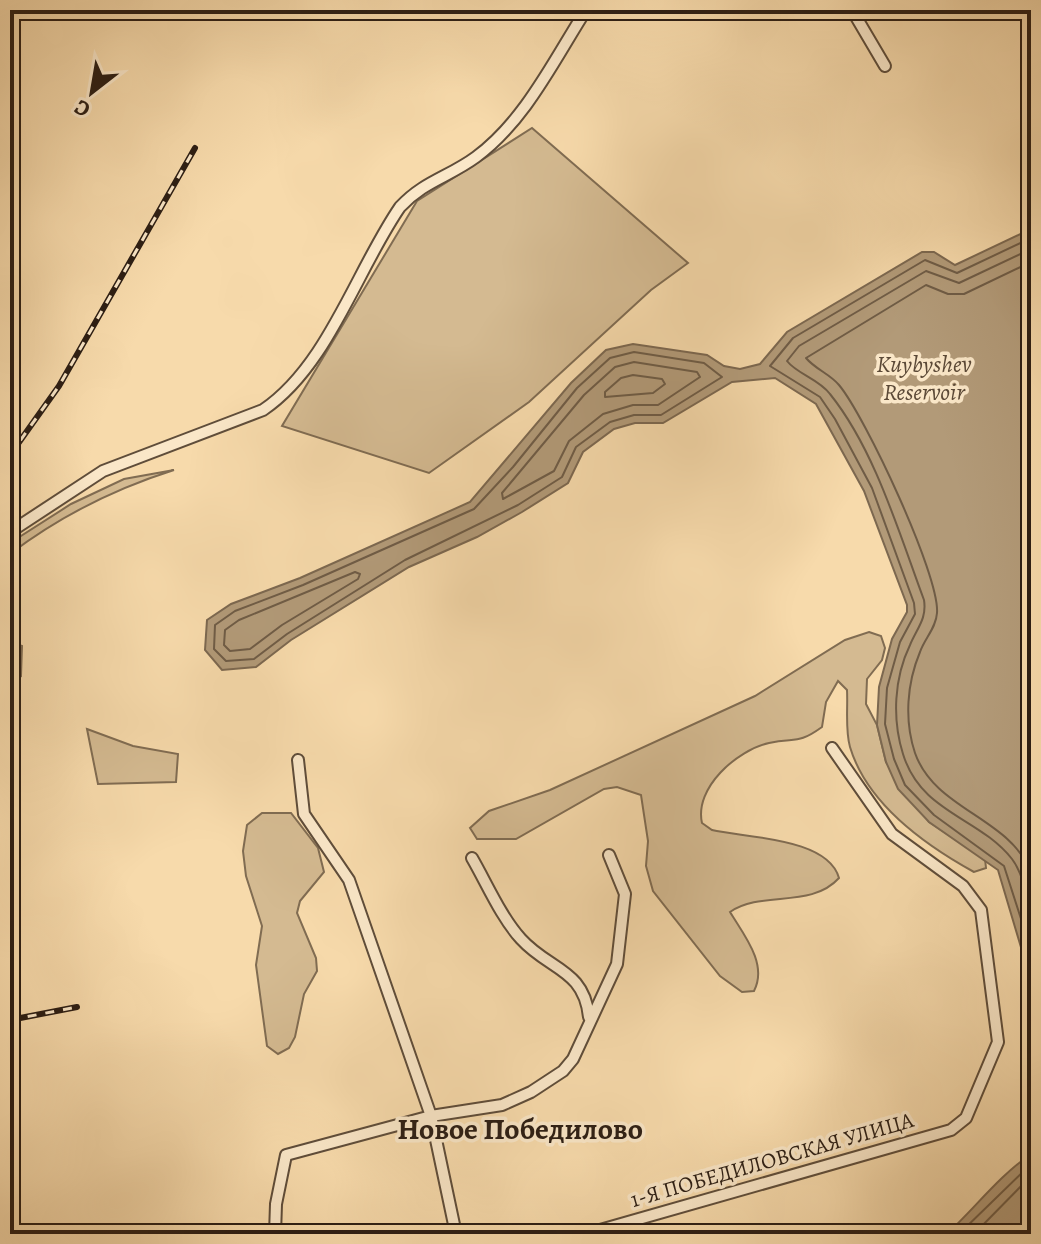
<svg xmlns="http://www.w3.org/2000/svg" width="1041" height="1244" font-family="Alegreya,serif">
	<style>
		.green { fill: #d4ba91; stroke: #806c52; stroke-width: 2 }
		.water { fill: #b29a78; stroke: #7c6850; stroke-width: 2 }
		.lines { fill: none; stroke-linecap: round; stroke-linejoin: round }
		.shore { stroke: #6f5c46; stroke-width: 2 }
		.minor-casing { stroke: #5f4d3a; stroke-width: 14 }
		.minor { stroke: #fae7c8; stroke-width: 10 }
		.rail-casing { stroke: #2c1e14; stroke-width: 6 }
		.rail { stroke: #fae7c8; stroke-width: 3; stroke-dasharray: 9; stroke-linecap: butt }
		.labels { text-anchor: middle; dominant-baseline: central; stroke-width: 7; stroke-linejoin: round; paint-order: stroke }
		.street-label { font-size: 22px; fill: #2c1e14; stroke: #fae7c8 }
		.water-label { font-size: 24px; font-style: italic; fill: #5b4937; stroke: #fae7c8 }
		.district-label { font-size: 30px; font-weight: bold; fill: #2c1e14; stroke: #fae7c8 }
	</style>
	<rect width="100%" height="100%" fill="#f7daab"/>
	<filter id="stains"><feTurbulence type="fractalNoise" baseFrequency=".0025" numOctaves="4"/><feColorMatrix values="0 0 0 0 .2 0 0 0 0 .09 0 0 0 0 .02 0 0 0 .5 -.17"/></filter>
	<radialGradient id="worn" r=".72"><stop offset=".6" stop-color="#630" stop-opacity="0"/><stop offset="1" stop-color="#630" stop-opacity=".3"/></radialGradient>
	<g class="green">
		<path d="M532 128 688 263 651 290 529 402 429 473 282 426 417 201Z"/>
		<path d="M174 470C114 489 60 516 10 554V543L71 504 124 479Z"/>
		<path d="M869 632 881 636 885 648 882 660 867 679 866 704 877 725 886 762 929 822 985 859 986 868 974 872C925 845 867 804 850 747 845 730 848 708 847 690L838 681 826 702 822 727C797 745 796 737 769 743 737 750 694 788 702 823L712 830C748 838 828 838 839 878 811 909 762 890 730 912 744 935 768 964 754 991L742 992 720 976 653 891 646 866 648 841 641 795 617 787 604 789 516 839H477L470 828 489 811 550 790 755 696 845 640Z"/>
		<path d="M10 642 22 646 21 676 10 674Z"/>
		<path d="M87 729 133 746 178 754 176 782 98 784Z"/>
		<path d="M262 813H291L318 848 324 872 300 901 297 913 316 958 317 971 304 994 295 1037 289 1048 278 1054 267 1046 256 965 262 926 246 876 243 851 247 825Z"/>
	</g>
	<g class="water">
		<path d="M1031 229V981L998 870 929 822 898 789 886 762 877 725 879 687 892 639 907 612V605L864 491 816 404 775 378 732 382 663 423H635L614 429 583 452 568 483 522 512 477 537 409 567 291 640 256 667 222 670 205 650 207 620 231 604 300 578 470 502 571 383 606 350 633 344 707 355 724 366 740 369 760 364 787 332 922 252H934L955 265Z"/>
		<path d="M1031 1154V1234H947C975 1208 999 1176 1031 1154Z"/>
	</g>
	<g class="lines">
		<g class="shore">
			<path d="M1031 238 957 273 925 260 793 338 770 366 820 397 835 419 872 488 914 603 915 614 900 642 887 688 885 724 894 759 905 785 934 815 1004 866 1031 950"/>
			<path d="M1031 249 959 283 926 271 799 346 787 361C797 374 819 379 830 394 875 450 899 533 924 600 927 619 917 628 910 645 894 678 892 719 903 754 921 813 979 817 1012 859 1022 872 1027 895 1031 911"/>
			<path d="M1031 262 964 294H948L926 285 806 358C815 369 830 374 839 385 865 416 940 576 937 613 936 628 925 638 920 652 907 683 904 720 915 753 935 810 1009 817 1031 872"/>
			<path d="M634 352 704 363 722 377 661 415H634L610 422 576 447 562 477 518 505 405 560 287 634 254 659 226 661 214 649 215 625 235 611 303 585 474 509 513 467 577 388 610 358Z"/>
			<path d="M634 362 697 372 700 377 658 405H633L603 414 569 441 554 471 503 499 502 493 584 395 615 367Z"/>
			<path d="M633 375 662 379 665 384 653 393 605 397V392L621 378Z"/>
			<path d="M355 572 360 574 358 579 282 625 250 649 230 651 224 645 225 630 239 620Z"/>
			<path d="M959 1234 1031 1164"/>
			<path d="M974 1234 1031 1176"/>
		</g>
		<defs>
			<g id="minor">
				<path d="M852 10 885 66"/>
				<path d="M10 532 103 471 263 410C328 366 356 271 400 207 424 181 449 177 476 157 525 121 554 60 586 10"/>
				<path d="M298 760 304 814 349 880 431 1116 456 1234"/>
				<path d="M472 858C487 884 501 917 521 939 549 970 584 969 589 1017"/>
				<path d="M275 1234 276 1204 286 1155 431 1116 502 1105 531 1092 563 1071 573 1059 617 964 625 894 609 855"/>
				<path d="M586 1234 951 1130 966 1118 998 1042 981 910 963 886 892 834 832 748"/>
			</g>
		</defs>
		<use href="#minor" class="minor-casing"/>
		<use href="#minor" class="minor"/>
		<defs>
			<g id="rail">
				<path d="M10 455 59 386 195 148"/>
				<path d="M10 1020 77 1007"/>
			</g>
		</defs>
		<use href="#rail" class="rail-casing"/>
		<use href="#rail" class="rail"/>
	</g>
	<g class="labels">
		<g class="street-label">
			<text transform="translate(772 1160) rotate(-16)">1-Я ПОБЕДИЛОВСКАЯ УЛИЦА</text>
		</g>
		<g class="water-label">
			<text x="924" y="364">Kuybyshev<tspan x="924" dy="28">Reservoir</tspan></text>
		</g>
		<g class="district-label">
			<text x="520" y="1129">Новое Победилово</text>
		</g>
	</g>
	<rect width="1041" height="1244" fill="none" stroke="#f7daab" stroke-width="40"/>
	<rect x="12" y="12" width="1017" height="1220" fill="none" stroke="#2c1e14" stroke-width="4"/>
	<rect x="20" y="20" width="1001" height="1204" fill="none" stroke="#2c1e14" stroke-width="2"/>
	<g transform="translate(92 92) rotate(211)" stroke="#fae7c8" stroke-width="6" paint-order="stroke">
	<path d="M0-6L14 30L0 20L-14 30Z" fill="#2c1e14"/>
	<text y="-12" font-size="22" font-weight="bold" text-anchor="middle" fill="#2c1e14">С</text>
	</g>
	<rect width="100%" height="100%" filter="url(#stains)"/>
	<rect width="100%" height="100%" fill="url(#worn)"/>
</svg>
